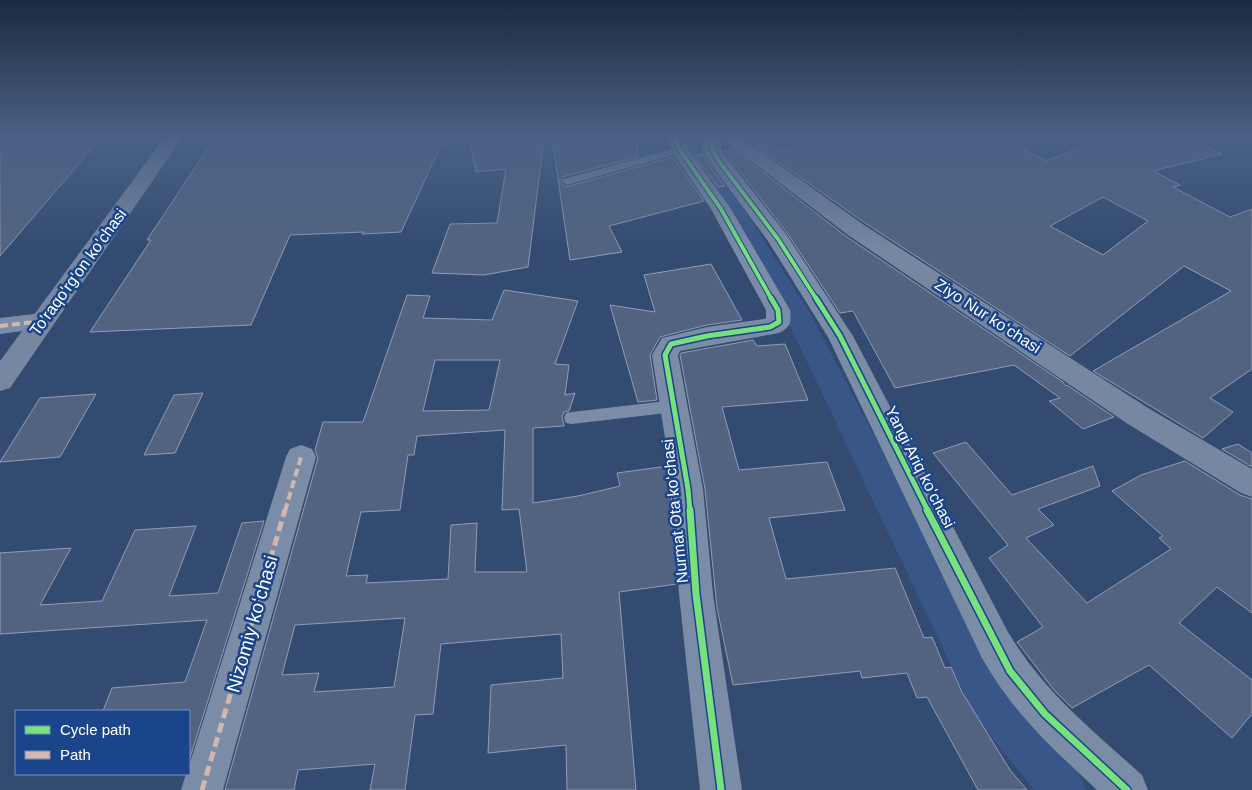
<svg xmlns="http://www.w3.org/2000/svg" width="1252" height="790" font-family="Helvetica,sans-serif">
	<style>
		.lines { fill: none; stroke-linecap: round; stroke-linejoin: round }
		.canal { fill: #385688; fill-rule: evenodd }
		.building { fill: #516381; stroke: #8f9db4; fill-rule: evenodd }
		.lane { fill: #7b8ca6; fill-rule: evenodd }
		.street { fill: #7b8ca6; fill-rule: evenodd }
		.secondary { fill: #7787a1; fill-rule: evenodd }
		.quiet-far1 { stroke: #d1b7ad; stroke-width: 4; stroke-dasharray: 8 4; stroke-linecap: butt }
		.quiet { stroke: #d1b7ad; stroke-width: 5; stroke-dasharray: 10 5; stroke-linecap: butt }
		.cycleway-far2-casing { stroke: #1b458a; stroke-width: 6 }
		.cycleway-far1-casing { stroke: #1b458a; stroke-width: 8 }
		.cycleway-casing { stroke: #1b458a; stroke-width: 10 }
		.cycleway-far2 { stroke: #77e17e; stroke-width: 4 }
		.cycleway-far1 { stroke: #77e17e; stroke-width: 5 }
		.cycleway { stroke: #77e17e; stroke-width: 7 }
		.labels { text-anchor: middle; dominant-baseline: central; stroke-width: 5; stroke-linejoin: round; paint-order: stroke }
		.street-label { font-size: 16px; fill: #fff; stroke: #1b458a }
		.near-street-label { font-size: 19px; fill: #fff; stroke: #1b458a }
	</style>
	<rect width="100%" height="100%" fill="#344b71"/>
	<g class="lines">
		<path class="canal" d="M679 138H699L810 313 1005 686 1079 774 1086 790H1034L975 716 784 313Z"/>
	</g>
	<g class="building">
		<path d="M101 138 0 256V143Z"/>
		<path d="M273 138 444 139 401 232 362 234 364 232 290 235 251 325 90 332 151 240H147L212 142 272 140Z"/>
		<path d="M469 138H544L528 267 484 275 432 273 450 224 497 223 506 169 476 172Z"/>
		<path d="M552 138H637L638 157 562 177 559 181 566 187 673 157 704 201 609 226 622 252 570 260Z"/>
		<path d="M822 138H1003L1046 161 1103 138H1189L1222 154 1153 171 1180 185 1173 187 1230 217 1252 209V369L1210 398 1233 412 1203 438 1093 371 1231 291 1184 266 1070 356 865 223 756 146 770 141 785 151ZM1103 197 1148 221 1103 255 1050 226Z"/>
		<path d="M733 149 847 237 1063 382 1066 386 1067 385 1114 417 1083 429 1049 401 1060 398 1014 365 895 388 853 311 840 313 787 233 724 151Z"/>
		<path d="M703 154 706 161 725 186 718 187 695 156Z"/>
		<path d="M711 264 742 320 707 325 660 337 650 355 657 400 638 402 610 305 655 312 644 275Z"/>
		<path d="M504 290 578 301 555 364 569 365 565 395 575 393 569 411 564 412 562 417 564 426 533 428V503L578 496 620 486 617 473 668 466 671 489 677 584 619 592 636 790H567L566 745 488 753 491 685 563 678 561 634 441 644 433 714 415 715 405 790H370L375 764 298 770 294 790H225L318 458 315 450 323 422H363L407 295 430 296 423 318 492 320ZM435 360H500L489 410 423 411ZM505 430 502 510 519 509 527 572H475L477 523 451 525 448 579 366 583 368 575 346 576 361 512 400 510 408 455H414L417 436ZM405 618 394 687 314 692 319 673 282 675 295 625Z"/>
		<path d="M753 340 757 346 785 344 808 400 722 407 739 470 827 462 845 510 769 518 786 579 895 568 924 638 932 637 945 668 951 667 962 692 1010 770 1027 790H978L927 697 917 698 907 673 862 678 860 671 733 685 717 608 705 489 680 355 681 353Z"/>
		<path d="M203 393 175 453 144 455 174 395Z"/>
		<path d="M96 394 60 457 0 462 40 398Z"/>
		<path d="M966 442 1012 495 1093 466 1100 486 1038 509 1054 525 1026 538 1087 603 1171 549 1159 538 1163 536 1112 491 1141 475 1185 461 1240 495 1252 499V613L1217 587 1179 623 1252 680V714L1232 738 1149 665 1072 708 1054 690 1017 642 1043 627 989 558 1008 545 933 453Z"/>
		<path d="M1238 444 1252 453V467L1222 449Z"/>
		<path d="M264 521 189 761V711H103L112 688 185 682 207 620 0 634V553L71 548 40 605 102 601 135 530 196 526 169 596 218 593 242 523Z"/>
	</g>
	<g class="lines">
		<g class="lane">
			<path d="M680 147 684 148 686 150 684 152 567 185 561 181 563 179Z"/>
			<path d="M675 400 681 402 683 406 681 410 675 412 572 424 566 423 564 418 566 413 572 412Z"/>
		</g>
		<g class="street">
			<path d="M666 138H684L689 150 731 209 790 310C792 323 790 327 779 333L680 351 678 355 703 489 713 594 742 790H700L679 594 673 489 652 355 662 338 707 327 764 319 766 318V310L711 209 671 150Z"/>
			<path d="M703 138H721V149L727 158 786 234 853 336 1008 632C1043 691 1092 730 1142 775L1148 790H1097C1051 747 1013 713 982 658L828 337 768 241 708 160 703 149Z"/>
			<path d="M43 313 52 315 55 321 52 327 0 334V318Z"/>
			<path d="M301 445 312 449 316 457 223 790H181L186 774H189V766L286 457 290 449Z"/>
		</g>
		<g class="secondary">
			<path d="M164 138H182L10 388 0 391V361Z"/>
			<path d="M721 138H742L864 225 1148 408 1252 469V497L1241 493 1128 424 848 235Z"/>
		</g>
		<g class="quiet-far1">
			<path d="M0 326 43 321"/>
			<path d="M285 511 301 457"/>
		</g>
		<path class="quiet" d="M202 790 285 510"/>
		<defs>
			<g id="cycleway-far2">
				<path d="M675 138 680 150 721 209 772 300"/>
				<path d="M712 138V149L718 160 778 239 817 300"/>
			</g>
			<g id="cycleway-far1">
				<path d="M816 298 840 336 928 511"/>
				<path d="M690 511 688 489 665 355 671 344 707 336 770 327 779 322 778 310 771 298"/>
			</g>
			<g id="cycleway">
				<path d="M690 510 696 594 721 790"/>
				<path d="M927 510 1010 671 1045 714 1127 790"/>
			</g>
		</defs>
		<use href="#cycleway-far2" class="cycleway-far2-casing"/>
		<use href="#cycleway-far1" class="cycleway-far1-casing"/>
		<use href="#cycleway" class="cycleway-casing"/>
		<use href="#cycleway-far2" class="cycleway-far2"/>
		<use href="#cycleway-far1" class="cycleway-far1"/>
		<use href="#cycleway" class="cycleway"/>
	</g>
	<linearGradient id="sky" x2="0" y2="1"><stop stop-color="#1d293e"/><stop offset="0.55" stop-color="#4a6186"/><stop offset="1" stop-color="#4a6186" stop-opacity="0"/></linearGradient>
	<rect width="1252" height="249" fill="url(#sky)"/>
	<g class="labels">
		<g class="street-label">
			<text transform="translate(78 272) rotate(-54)">To'raqo'rg'on ko'chasi</text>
			<text transform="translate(988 316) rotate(33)">Ziyo Nur koʻchasi</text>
			<text transform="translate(920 467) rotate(63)">Yangi Ariq koʻchasi</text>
			<text transform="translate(675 511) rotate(-96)">Nurmat Ota koʻchasi</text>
		</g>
		<g class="near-street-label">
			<text transform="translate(252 624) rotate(-74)">Nizomiy koʻchasi</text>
		</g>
	</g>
	<rect x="15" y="710" width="175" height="65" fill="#1b458a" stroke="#768fb9"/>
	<rect x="25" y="726" width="25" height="8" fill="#77e17e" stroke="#768fb9"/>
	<text x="60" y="735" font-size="15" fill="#ffffff">Cycle path</text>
	<rect x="25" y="751" width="25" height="8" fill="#d1b7ad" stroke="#768fb9"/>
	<text x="60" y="760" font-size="15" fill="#ffffff">Path</text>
</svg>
